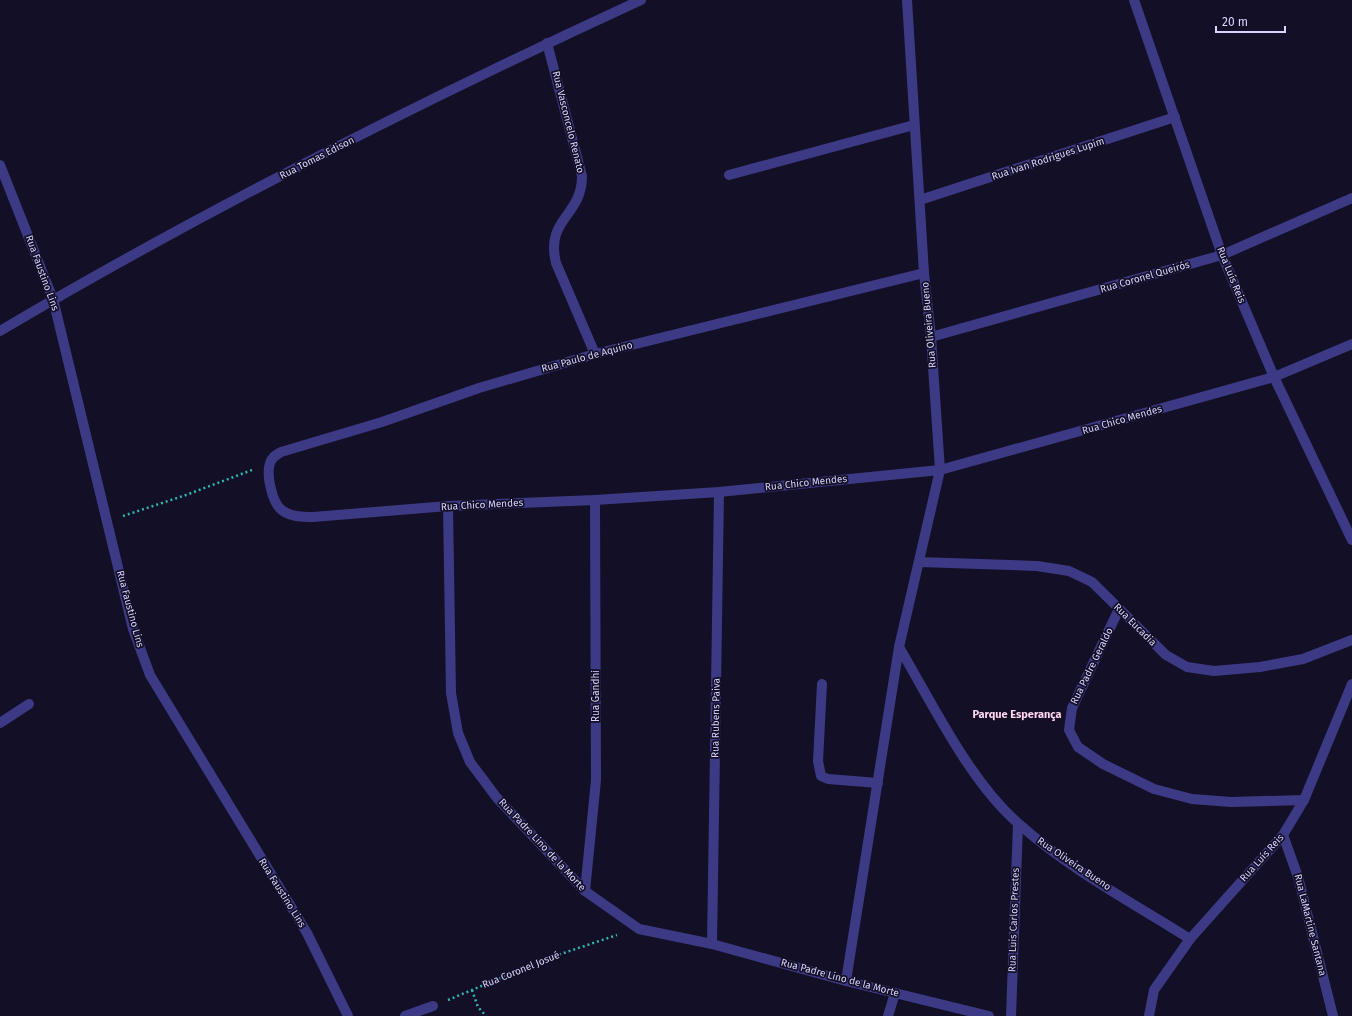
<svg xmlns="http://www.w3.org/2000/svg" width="1352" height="1016" font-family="'Fira Sans',sans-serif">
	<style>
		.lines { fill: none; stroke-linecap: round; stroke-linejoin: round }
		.path { stroke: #2fb8b0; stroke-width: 2.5; stroke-dasharray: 2 3; stroke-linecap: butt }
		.street { stroke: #3d3a85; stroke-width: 10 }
		.labels { text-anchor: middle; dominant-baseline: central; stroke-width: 3.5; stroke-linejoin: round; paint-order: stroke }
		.street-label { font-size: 10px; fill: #d9d4ff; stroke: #130f26 }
		.neighbourhood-label { font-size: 11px; font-weight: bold; fill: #ffd6f0; stroke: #130f26 }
	</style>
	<rect width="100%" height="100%" fill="#130f26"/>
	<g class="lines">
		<g class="path">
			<path d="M123 516 186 495 252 470"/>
			<path d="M472 990 478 1007 486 1016"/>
			<path d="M448 1000 546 959 617 935"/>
		</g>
		<g class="street">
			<path d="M1134 0 1222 255 1274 377 1352 540"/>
			<path d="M547 43 582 176C582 217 545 218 556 263L595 354"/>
			<path d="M0 165 53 299 133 629 150 675 307 933 348 1016"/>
			<path d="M729 175 914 125"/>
			<path d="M920 200 1175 117"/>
			<path d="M924 273 595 354 479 388 382 422 281 452C276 455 272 457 270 463 266 475 272 504 283 511 292 517 303 517 313 517L448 506 595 500 719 492 940 470 1274 377 1352 344"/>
			<path d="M0 331C206 209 424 100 641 0"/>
			<path d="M931 337 1222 255 1352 198"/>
			<path d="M448 506 451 693 458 733 470 762 497 798 585 891 639 929 712 944 846 981 989 1016"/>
			<path d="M919 562 1037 566 1069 571 1092 582 1166 655 1187 667 1214 671 1260 667 1303 659 1352 640"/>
			<path d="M1119 609 1072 708 1069 730 1078 747 1103 764 1154 789 1192 799 1231 802 1304 800"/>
			<path d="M899 647C932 703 970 782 1019 824 1069 869 1133 903 1190 939"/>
			<path d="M822 684 818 761 821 776 828 779 878 783"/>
			<path d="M0 723 29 704"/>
			<path d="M1283 835 1298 877 1333 1016"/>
			<path d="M585 891 596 780 595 500"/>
			<path d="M712 944 719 492"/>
			<path d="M846 981 899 647 940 470 931 337 924 273 907 0"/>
			<path d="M405 1016 433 1006"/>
			<path d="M888 1016 895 993"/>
			<path d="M1011 1016 1018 824"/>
			<path d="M1149 1016 1154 990 1190 939 1283 835 1304 800 1352 684"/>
		</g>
	</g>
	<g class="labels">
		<g class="street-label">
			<text transform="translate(568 122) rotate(76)">Rua Vasconcelo Renato</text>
			<text transform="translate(317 158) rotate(-27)">Rua Tomas Edison</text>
			<text transform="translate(1048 159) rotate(-18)">Rua Ivan Rodrigues Lupim</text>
			<text transform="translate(42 273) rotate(70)">Rua Faustino Lins</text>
			<text transform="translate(1231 275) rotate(68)">Rua Luís Reis</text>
			<text transform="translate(1145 277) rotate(-16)">Rua Coronel Queirós</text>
			<text transform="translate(929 325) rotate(-95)">Rua Oliveira Bueno</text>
			<text transform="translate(587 357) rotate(-15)">Rua Paulo de Aquino</text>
			<text transform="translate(1122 420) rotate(-16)">Rua Chico Mendes</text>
			<text transform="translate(806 483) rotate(-6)">Rua Chico Mendes</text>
			<text transform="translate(482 505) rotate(-3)">Rua Chico Mendes</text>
			<text transform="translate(130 609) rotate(75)">Rua Faustino Lins</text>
			<text transform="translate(1135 625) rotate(45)">Rua Eucadia</text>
			<text transform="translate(1092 666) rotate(-64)">Rua Padre Geraldo</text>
			<text transform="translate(596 696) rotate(-90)">Rua Gandhi</text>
			<text transform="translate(716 718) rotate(-89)">Rua Rubens Paiva</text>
			<text transform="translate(542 845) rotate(47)">Rua Padre Lino de la Morte</text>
			<text transform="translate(1262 858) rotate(-48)">Rua Luís Reis</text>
			<text transform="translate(1074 864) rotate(34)">Rua Oliveira Bueno</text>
			<text transform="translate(282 893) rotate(58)">Rua Faustino Lins</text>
			<text transform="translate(1014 920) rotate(-88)">Rua Luis Carlos Prestes</text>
			<text transform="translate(1310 925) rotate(76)">Rua LaMartine Santana</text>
			<text transform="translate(521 970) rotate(-22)">Rua Coronel Josué</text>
			<text transform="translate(840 978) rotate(15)">Rua Padre Lino de la Morte</text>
		</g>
		<g class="neighbourhood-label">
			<text x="1017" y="714">Parque Esperança</text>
		</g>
	</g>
	<path d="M1216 26v6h69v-6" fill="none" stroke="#d9d4ff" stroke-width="2"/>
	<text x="1222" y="26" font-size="12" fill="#d9d4ff" stroke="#130f26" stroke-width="3" paint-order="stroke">20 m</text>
</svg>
